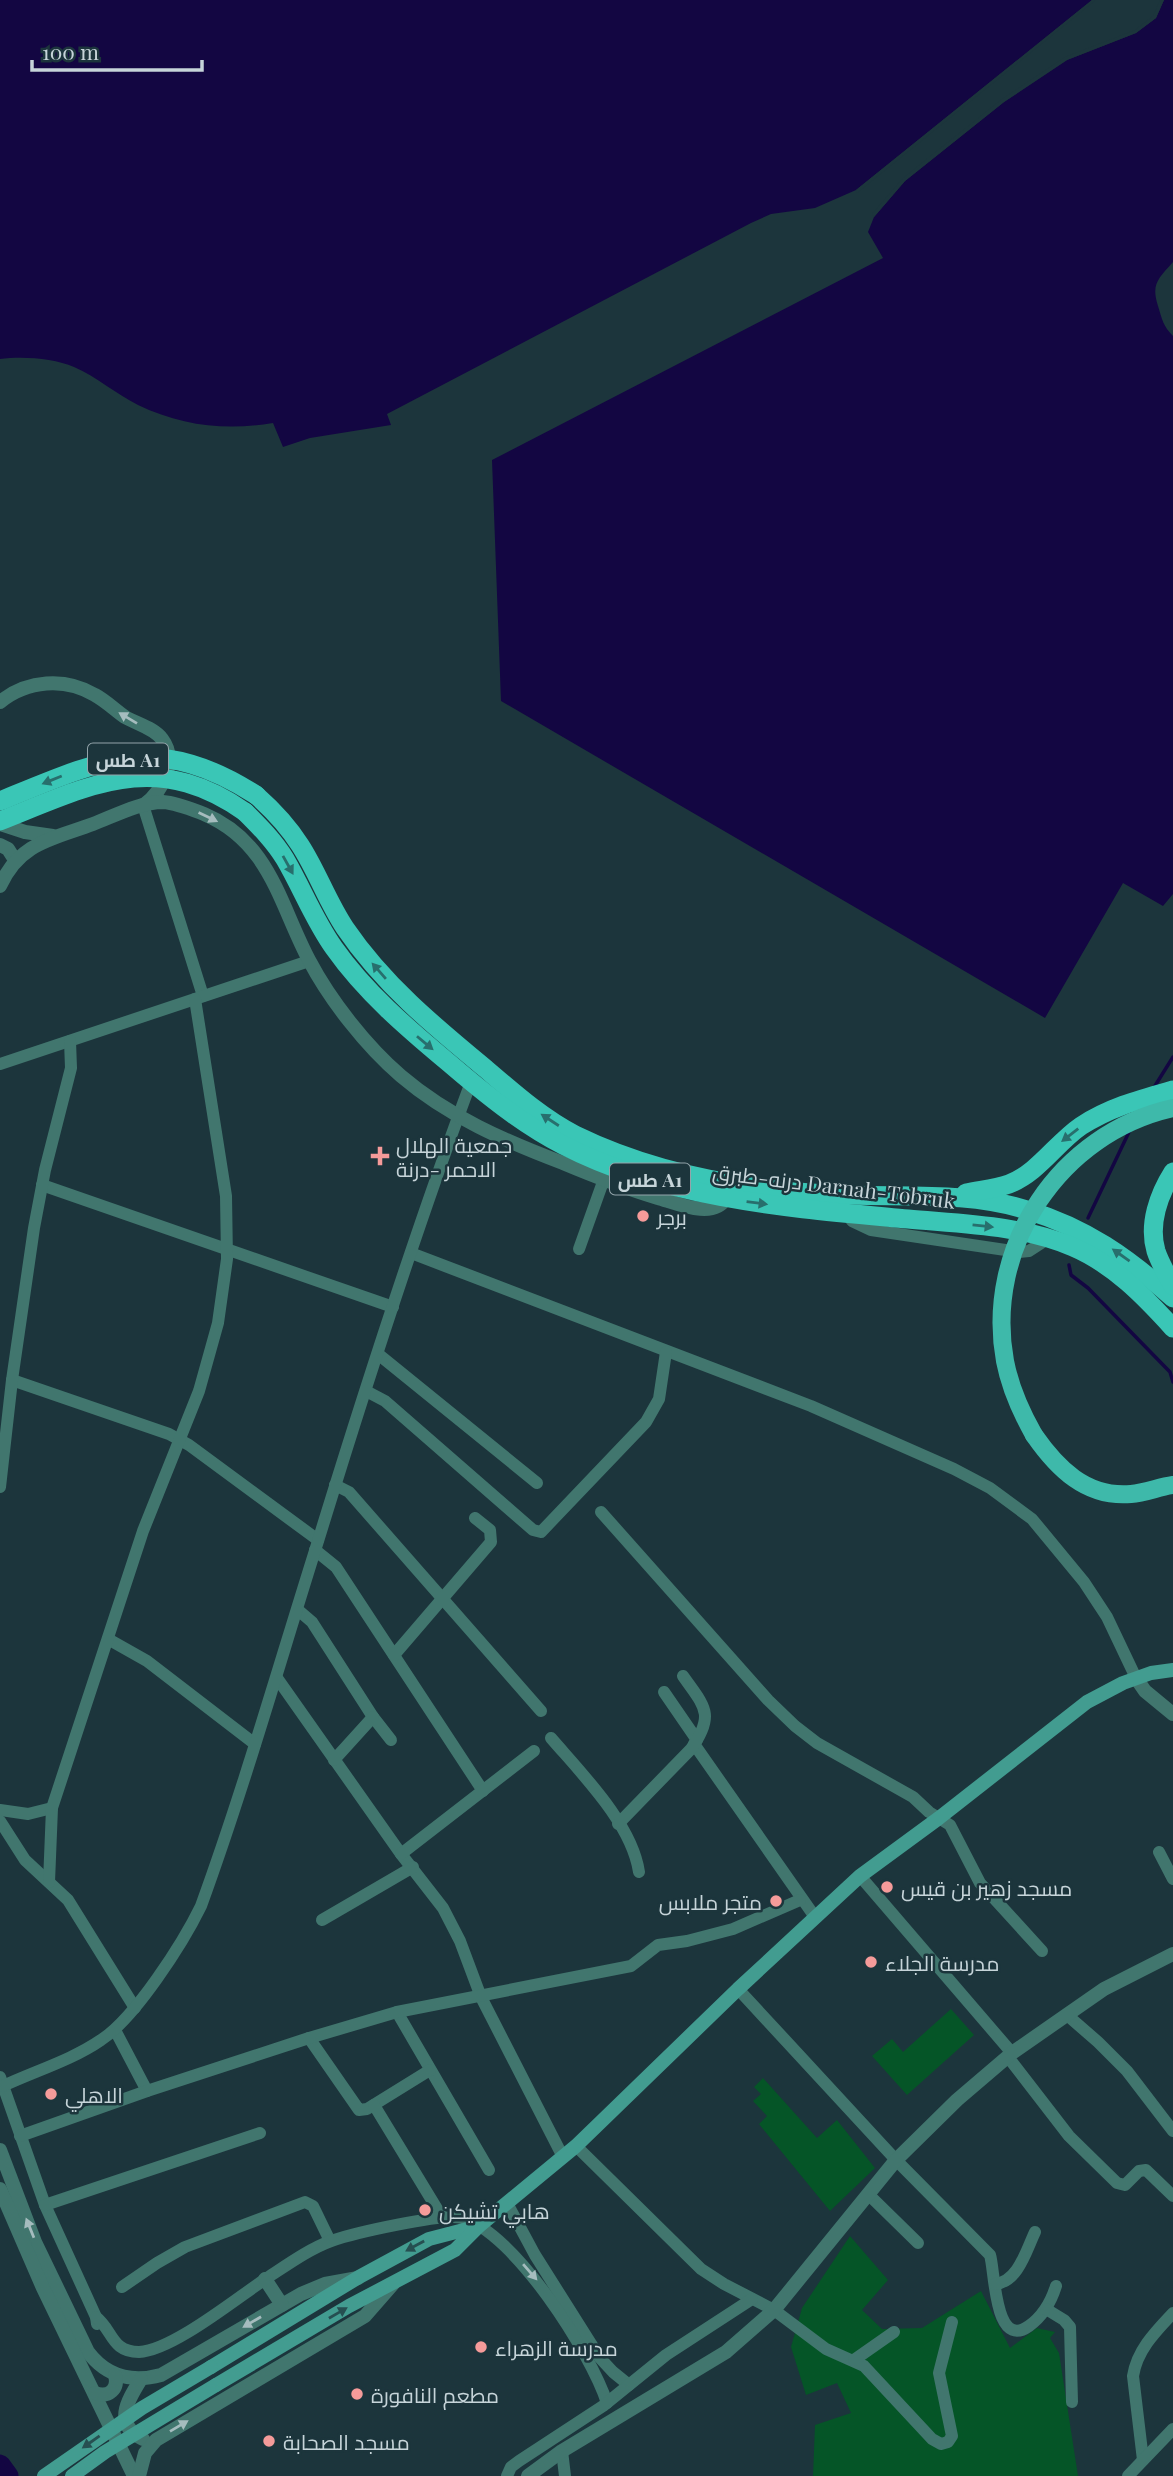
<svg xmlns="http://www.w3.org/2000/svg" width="1173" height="2476" font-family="'Playfair Display',Cairo,serif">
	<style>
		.green { fill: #055527 }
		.water { fill: #130642 }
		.pier { fill: #1c353c }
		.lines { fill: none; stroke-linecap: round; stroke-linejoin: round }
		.stream { stroke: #130642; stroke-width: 3.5 }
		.river { stroke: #130642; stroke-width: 21 }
		.minor { stroke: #41766e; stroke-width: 12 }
		.tertiary { stroke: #41766e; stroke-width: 14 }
		.secondary { stroke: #429c90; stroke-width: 14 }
		.primary { stroke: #3eb9aa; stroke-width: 18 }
		.trunk { stroke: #3ac6b6; stroke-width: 19 }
		.secondary-bridge { stroke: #429c90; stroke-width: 14 }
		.primary-bridge { stroke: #3eb9aa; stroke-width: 18 }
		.trunk-bridge { stroke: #3ac6b6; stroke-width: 19 }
		.oneway { fill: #a5bcbe }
		.oneway2 { fill: #286f6d }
		.oneway3 { fill: #264f51 }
		.poi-dot { fill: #f59b9a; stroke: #1c353c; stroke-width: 2.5 }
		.labels { text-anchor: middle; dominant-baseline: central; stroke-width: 5; stroke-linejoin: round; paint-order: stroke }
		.shield { fill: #1c353c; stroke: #93a4aa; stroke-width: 2 }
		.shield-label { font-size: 19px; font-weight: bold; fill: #c6d4d9 }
		.poi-label { font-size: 21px; fill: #c6d4d9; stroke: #1c353c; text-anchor: start }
		.street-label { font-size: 21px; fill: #c6d4d9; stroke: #1c353c }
	</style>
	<rect width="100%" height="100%" fill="#1c353c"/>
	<g class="green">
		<path d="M951 2009 974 2035 907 2095 872 2056 892 2039 903 2052Z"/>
		<path d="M763 2078 817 2138 837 2120 875 2168 830 2211 759 2124 767 2116 753 2101 761 2094 754 2087Z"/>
		<path d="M850 2236 888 2280 862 2310 882 2329 922 2328 981 2291 1010 2348 1037 2328 1055 2332 1050 2338 1059 2353 1078 2476H813L815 2425 851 2413 837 2383 806 2395 791 2347 802 2308Z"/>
	</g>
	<g class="water">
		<path d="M0 0H1092L856 190 815 208 771 214 751 223 387 414 391 425 310 438 283 447 273 423C226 431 182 426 138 405 116 394 97 377 74 367 54 358 22 356 0 359Z"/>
		<path d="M1164 0H1173V262C1158 279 1151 284 1158 306 1162 319 1163 326 1173 336V894L1163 906 1123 883 1045 1018 501 701 492 460 883 258 868 232 874 217 905 181 1004 102 1067 60 1136 33 1156 18Z"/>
	</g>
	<g class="pier">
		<path d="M1092 0H1096L857 193 856 190Z"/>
		<path d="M1160 0H1164L1156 18 1136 33 1067 60 1004 102 905 181 874 217 872 214 903 178 1002 99 1065 57 1135 30 1153 16Z"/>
	</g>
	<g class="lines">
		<g class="stream">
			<path d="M1153 1089 1173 1057"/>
			<path d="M1088 1218 1129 1132"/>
			<path d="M1069 1265 1071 1275 1088 1288 1170 1372 1173 1382"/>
		</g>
		<path class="river" d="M0 2465 8 2476"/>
		<g class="minor">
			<path d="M143 805 203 996"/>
			<path d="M0 1064 309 961"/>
			<path d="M42 1185 393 1307"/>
			<path d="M846 1213 852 1221 871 1230 1019 1252 1029 1251 1049 1238"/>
			<path d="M579 1249 604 1179"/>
			<path d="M411 1253 811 1406 954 1469 990 1488 1032 1519 1084 1582 1107 1617 1136 1678"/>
			<path d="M378 1354 537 1483"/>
			<path d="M12 1380 169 1434 189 1445 318 1540"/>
			<path d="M366 1391 385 1401 533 1530 541 1532 646 1422 659 1399 666 1352"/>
			<path d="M335 1485 349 1492 541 1711"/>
			<path d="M0 1487 12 1380 34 1228 45 1170 71 1068 70 1041"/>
			<path d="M601 1512 768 1700 795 1726 817 1743 913 1797 929 1812 950 1825 980 1883 1042 1951"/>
			<path d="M315 1550 336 1567 483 1791"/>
			<path d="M298 1610 312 1622 373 1717 391 1740"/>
			<path d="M108 1639 147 1661 255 1744"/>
			<path d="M394 1655 491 1542 490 1530 475 1518"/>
			<path d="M277 1678 401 1854 443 1908 460 1941 481 1997 563 2157"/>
			<path d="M664 1692 697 1740"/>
			<path d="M551 1738C582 1774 632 1824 639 1872"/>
			<path d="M694 1744 815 1917"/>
			<path d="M334 1760 373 1717"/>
			<path d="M0 1810 28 1814 52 1808"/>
			<path d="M0 1821 25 1860 68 1900 135 2008"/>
			<path d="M618 1824 691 1749C716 1714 704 1706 683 1676"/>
			<path d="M1159 1852 1173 1879"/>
			<path d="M401 1854 534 1751"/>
			<path d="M860 1876 1012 2053"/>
			<path d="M49 1882 52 1808 143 1531 199 1391 218 1323 227 1259 226 1196 195 999"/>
			<path d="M322 1920 413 1867"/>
			<path d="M738 1989 896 2160 990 2255C995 2270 994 2351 1029 2326 1043 2316 1051 2302 1056 2286"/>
			<path d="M397 2012 489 2170"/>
			<path d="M1067 2015 1098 2042 1127 2071 1173 2131"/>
			<path d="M115 2030 147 2091"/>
			<path d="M309 2038 359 2110 367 2109 430 2070"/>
			<path d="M1008 2057 1069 2136 1117 2183 1125 2185 1139 2171 1146 2170 1173 2196"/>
			<path d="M0 2077 45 2205 96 2317 97 2324"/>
			<path d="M3 2086C35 2071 72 2060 101 2040 135 2018 183 1943 201 1906 245 1785 280 1661 319 1538 366 1385 415 1232 471 1082"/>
			<path d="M374 2105 442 2217"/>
			<path d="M20 2136 147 2091 309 2038 397 2012 631 1966 658 1945 687 1941 733 1929 800 1900"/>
			<path d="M576 2146 701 2269 724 2284 774 2310 826 2349 864 2366 932 2439 941 2444 948 2442 952 2436 939 2373 952 2322"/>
			<path d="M868 2194 918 2243"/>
			<path d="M507 2203 535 2255 600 2358 613 2372 629 2385"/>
			<path d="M45 2205 260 2133"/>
			<path d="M995 2284C1018 2282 1026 2251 1035 2232"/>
			<path d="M122 2287 157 2263 185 2247 305 2202 313 2206 330 2241"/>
			<path d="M1046 2309 1064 2320 1070 2327 1072 2402"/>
			<path d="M96 2317C113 2330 111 2352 139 2352 172 2351 238 2297 267 2278 287 2265 309 2249 331 2241 354 2233 442 2213 462 2218 514 2232 591 2353 607 2403"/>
			<path d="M854 2360 894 2332"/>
			<path d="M562 2451 565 2476"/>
			<path d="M1143 2460 1133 2376C1137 2350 1156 2331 1173 2313"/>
			<path d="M507 2476 511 2467 519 2461 603 2406 666 2355 752 2299"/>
			<path d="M1128 2476 1173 2429"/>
		</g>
		<g class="tertiary">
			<path d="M0 702C27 680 65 677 95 695 106 701 115 710 125 717 137 724 154 728 162 739 178 760 163 791 144 805"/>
			<path d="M0 824 25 832 53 836"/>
			<path d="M0 845 8 849 15 860"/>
			<path d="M0 886C19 843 52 839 93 824 114 816 140 802 163 802 177 803 191 809 204 814 270 842 279 903 309 960 330 1000 366 1046 401 1076 449 1117 505 1141 563 1163 594 1176 625 1188 658 1198 676 1203 714 1220 726 1198"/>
			<path d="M1136 1678 1145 1691 1173 1714"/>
			<path d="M0 2150 35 2242 88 2352C106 2376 132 2383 161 2375L301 2294 325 2284 358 2278"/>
			<path d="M0 2189 43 2288 134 2476"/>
			<path d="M265 2279 282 2305"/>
			<path d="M141 2379C128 2400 112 2424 143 2439"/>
			<path d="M95 2393C109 2398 119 2389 115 2375"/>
			<path d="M139 2476 145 2453 156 2440 365 2316 393 2284"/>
			<path d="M528 2476 562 2451 726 2352 774 2310 896 2160 957 2100 1012 2053 1104 1989 1173 1954"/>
		</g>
		<g class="secondary">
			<path d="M211 2367 359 2277 429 2239 479 2226"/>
			<path d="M216 2385 349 2306 455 2250 479 2226 576 2146 738 1989 860 1876 939 1818 1087 1702 1123 1683 1151 1673 1173 1670"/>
		</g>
		<path class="primary" d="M1034 1435C1057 1468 1086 1498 1131 1494 1145 1493 1159 1487 1173 1485"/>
		<g class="trunk">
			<path d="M256 795C273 810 288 826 300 845 317 871 327 901 345 928 383 984 434 1026 486 1069 514 1093 542 1118 575 1135 659 1176 758 1192 850 1195 908 1197 971 1192 1027 1210 1086 1228 1127 1257 1173 1298"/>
			<path d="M245 812C260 827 274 841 285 859 302 888 314 920 334 948 365 992 407 1028 449 1063 484 1093 522 1124 563 1145 670 1200 790 1208 908 1219 963 1224 1021 1225 1073 1247 1113 1264 1144 1296 1173 1328"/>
			<path d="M1173 1172C1159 1194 1148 1224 1156 1251 1160 1263 1167 1275 1173 1286"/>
			<path d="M966 1193C980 1190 995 1189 1009 1184 1038 1173 1056 1143 1081 1126 1110 1107 1141 1099 1173 1090"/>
		</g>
		<g class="secondary-bridge">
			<path d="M44 2476 142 2408 211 2367"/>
			<path d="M72 2476 105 2452 216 2385"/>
		</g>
		<path class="primary-bridge" d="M1034 1435C1021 1412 1010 1387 1005 1361 984 1247 1060 1133 1173 1108"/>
		<g class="trunk-bridge">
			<path d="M0 801C100 760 156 731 256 795"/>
			<path d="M0 821C91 785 155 749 245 812"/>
		</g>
	</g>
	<defs><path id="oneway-solid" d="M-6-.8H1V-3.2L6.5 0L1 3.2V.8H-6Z" transform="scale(1.75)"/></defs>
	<g class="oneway">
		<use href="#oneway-solid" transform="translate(128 718) rotate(-149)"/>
		<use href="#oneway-solid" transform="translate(208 817) rotate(26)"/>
		<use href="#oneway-solid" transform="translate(30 2228) rotate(-112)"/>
		<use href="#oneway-solid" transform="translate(530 2272) rotate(49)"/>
		<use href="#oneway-solid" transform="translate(252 2322) rotate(150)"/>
		<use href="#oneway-solid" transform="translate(179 2426) rotate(-31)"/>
	</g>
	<g class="oneway2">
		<use href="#oneway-solid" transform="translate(52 780) rotate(158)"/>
		<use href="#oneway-solid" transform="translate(288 865) rotate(61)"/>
		<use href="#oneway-solid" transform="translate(379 971) rotate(-131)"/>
		<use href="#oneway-solid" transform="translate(425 1043) rotate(40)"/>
		<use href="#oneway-solid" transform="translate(550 1120) rotate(-147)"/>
		<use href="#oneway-solid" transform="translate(1070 1135) rotate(142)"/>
		<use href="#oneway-solid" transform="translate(757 1203) rotate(7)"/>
		<use href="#oneway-solid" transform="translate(983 1226) rotate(6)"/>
		<use href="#oneway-solid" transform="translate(1121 1255) rotate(-145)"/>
	</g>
	<g class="oneway3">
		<use href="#oneway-solid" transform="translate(415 2246) rotate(151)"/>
		<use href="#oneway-solid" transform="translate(338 2313) rotate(-30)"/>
		<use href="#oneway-solid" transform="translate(91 2442) rotate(145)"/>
	</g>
	<g class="poi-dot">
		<path d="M376.5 1145.5h7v7h7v7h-7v7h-7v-7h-7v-7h7z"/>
		<circle cx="643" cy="1216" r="7"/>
		<circle cx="887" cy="1887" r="7"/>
		<circle cx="776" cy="1901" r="7"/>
		<circle cx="871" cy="1962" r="7"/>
		<circle cx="51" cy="2094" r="7"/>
		<circle cx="425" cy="2210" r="7"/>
		<circle cx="481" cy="2347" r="7"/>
		<circle cx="357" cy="2394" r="7"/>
		<circle cx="269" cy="2441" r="7"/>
	</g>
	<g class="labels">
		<g class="shield">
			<rect x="88" y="743.5" width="80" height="31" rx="5"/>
			<rect x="610" y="1163.5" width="80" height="31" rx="5"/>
		</g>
		<g class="shield-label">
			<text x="128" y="759">طس A1</text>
			<text x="650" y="1179">طس A1</text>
		</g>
		<g class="poi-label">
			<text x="396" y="1144">جمعية الهلال<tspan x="396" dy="24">الاحمر -درنة</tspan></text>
			<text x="657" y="1216">برجر</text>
			<text x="901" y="1887">مسجد زهير بن قيس</text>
			<text x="762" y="1901" text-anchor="end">متجر ملابس</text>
			<text x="885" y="1962">مدرسة الجلاء</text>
			<text x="65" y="2094">الاهلي</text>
			<text x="439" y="2210">هابي تشيكن</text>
			<text x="495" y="2347">مدرسة الزهراء</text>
			<text x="371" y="2394">مطعم النافورة</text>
			<text x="283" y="2441">مسجد الصحابة</text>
		</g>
		<g class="street-label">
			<text transform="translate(834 1185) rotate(7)">درنه-طبرق Darnah-Tobruk</text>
		</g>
	</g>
	<path d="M32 60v10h170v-10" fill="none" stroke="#c6d4d9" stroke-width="3.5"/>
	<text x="42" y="60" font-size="21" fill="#c6d4d9" stroke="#1c353c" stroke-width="5" paint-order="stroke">100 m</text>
</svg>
